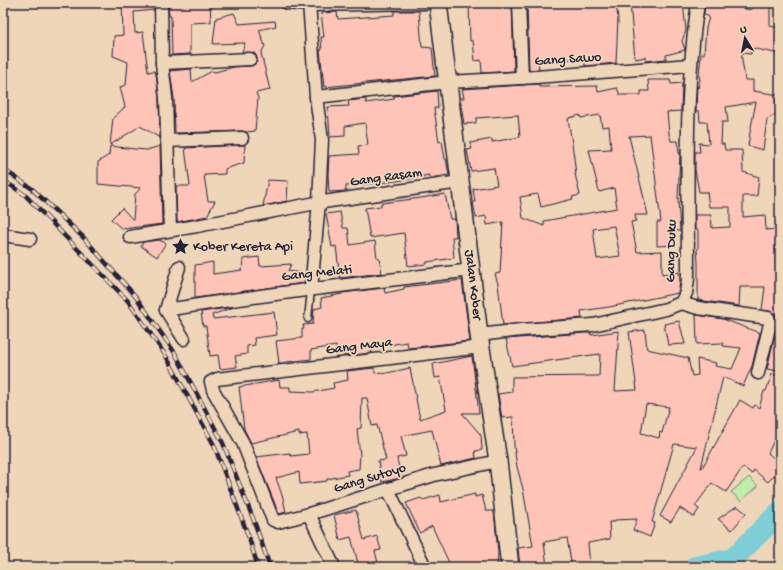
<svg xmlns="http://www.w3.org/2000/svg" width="783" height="570" font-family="'Gochi Hand',sans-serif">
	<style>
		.green { fill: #bfedaa; stroke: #708872 }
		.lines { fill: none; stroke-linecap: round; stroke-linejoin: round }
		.river { stroke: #7eced8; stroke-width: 22 }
		.building { fill: #ffc4b8; stroke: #22223b; fill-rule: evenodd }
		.lane-casing { stroke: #22223b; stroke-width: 9 }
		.street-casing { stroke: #22223b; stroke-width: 15 }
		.secondary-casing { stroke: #22223b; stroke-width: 20 }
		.lane { stroke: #f0d6b8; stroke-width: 6 }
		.street { stroke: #f0d6b8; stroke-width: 12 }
		.secondary { stroke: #f0d6b8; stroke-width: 17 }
		.rail-casing { stroke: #22223b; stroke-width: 4.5 }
		.rail { stroke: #f0d6b8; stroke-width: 3; stroke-dasharray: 9; stroke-linecap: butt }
		.labels { text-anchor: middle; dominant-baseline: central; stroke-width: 3.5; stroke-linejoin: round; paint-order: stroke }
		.street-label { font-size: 14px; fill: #22223b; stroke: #f0d6b8 }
		.poi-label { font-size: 14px; fill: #22223b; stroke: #f0d6b8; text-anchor: start }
	</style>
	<rect width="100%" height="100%" fill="#f0d6b8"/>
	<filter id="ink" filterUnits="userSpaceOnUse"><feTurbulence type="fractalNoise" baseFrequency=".025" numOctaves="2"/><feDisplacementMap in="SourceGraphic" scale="8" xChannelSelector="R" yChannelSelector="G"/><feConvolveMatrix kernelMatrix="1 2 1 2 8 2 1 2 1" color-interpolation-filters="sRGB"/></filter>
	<g filter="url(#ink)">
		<path class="green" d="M749 477 758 486 741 501 731 492Z"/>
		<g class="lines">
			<path class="river" d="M695 567 733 559 780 512"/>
		</g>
		<g class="building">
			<path d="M122 3H154V10L134 12 135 33 143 32 148 72 154 71 156 74 159 99 160 138 140 126 110 145 113 118 125 107 120 87 126 85 128 62 113 56 114 36 123 35Z"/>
			<path d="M168 3H210L211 22 190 23V54L172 55 171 16H169Z"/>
			<path d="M469 3H512L514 71 482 73 481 60 475 61 473 41H470Z"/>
			<path d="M527 3H616L618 19 616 63 585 66V59L538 60 539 69 529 70Z"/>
			<path d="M630 3H646V5L663 8 664 3H690V7L683 3 686 30 682 41 685 50 666 55V59L646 61V57L635 59Z"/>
			<path d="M705 3H719L751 10 753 6 764 7 770 5V26L780 28V54L751 48V54L741 53 745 80H753V91L780 95V98H776L777 114 767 119 763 150 748 146 750 132 756 102 726 107 728 122H722L721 144H724L725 150H742L743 172 759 177 757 196H743V217L765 215 766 230 776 229V264H780V358L778 371 767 369 777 326V315L770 311 762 310 765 287H740L739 306 698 300V264L697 250 698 249V230H695V215H711L712 228 730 227V207H709L707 192H699L695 170V152H700L699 143 709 144 707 122H700L699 111H696L697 86 698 88 699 82 700 81 699 75 701 54H704L706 28 709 17 704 14Z"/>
			<path d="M394 11H419L422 47 432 48 435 76 324 87 320 50H322L321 37H324L321 13 337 12 338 19 394 15Z"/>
			<path d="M234 13 239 24 275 21 276 26 259 30 265 46 261 53 270 90 256 93 258 98 255 131 247 132 242 131 175 133 174 98 170 71 191 69 192 82 212 71 215 72 234 67 251 66 254 65 257 62V58L254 53 242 52 245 43 213 44 216 18Z"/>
			<path d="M648 80H670L671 84 682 83 681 111 667 112 669 134 671 141H678L679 153H680L678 199 680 231H675L676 245 657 246V222H661L650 135 629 136 648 215H635L636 221 631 222 637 252 662 251V274L679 272 680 282 678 293 609 307 581 311 582 318 503 325 498 284 495 274 500 273 503 222 487 225 486 216 476 218 473 202H475L473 189 497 185 494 168 471 171 467 150 472 149 470 143 492 139V142L520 137 518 115 476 118V123L464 124 460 98H464L462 89 539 84V87L597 86 598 92 617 88 620 95H641V91H649ZM580 115 581 118 600 115 602 127 609 126 611 149 589 150 599 192 614 188 617 208 544 221V226L523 218 520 197 538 194 541 207 573 199 572 197 580 195 575 174H576L572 143 568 119H569V118ZM614 226 620 256 597 259 593 229Z"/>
			<path d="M437 91 438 108H434L439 142 442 141 445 159H446L449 175 429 178V175L397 181 346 186V191L329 192 328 174 329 156 359 154 358 146 368 145 365 123 345 126V136L330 137 328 107 349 106 348 101 366 99V103L394 99V96Z"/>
			<path d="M242 145H245L244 163 225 169V174L204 175 208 201H215L207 216 177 222 176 186H190L185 148Z"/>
			<path d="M110 146 135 149 147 150 160 146 162 224 122 229 111 219 122 208 133 220 135 194 141 188 98 184V162L109 155Z"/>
			<path d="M268 180 288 181 287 201 263 206Z"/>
			<path d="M445 194 450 219H455L456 237H452L454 258 427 262V264L408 266 404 233 370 238 365 208 381 206V203L421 198Z"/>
			<path d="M340 212 343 228H348L350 245 375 241 377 258H379L382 273 340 278 336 246 332 247 326 214Z"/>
			<path d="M159 240 166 243 157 257 141 246 143 242Z"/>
			<path d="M259 257 260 266 291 264 288 271 302 273 305 275 304 283 195 298V265L213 262V274L242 270 243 259Z"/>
			<path d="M462 280 470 341 408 348 407 342 371 348 372 353 344 356V352L337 353 336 346 311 350V359L279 363 276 341 302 338V329H304L303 325 313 324 314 309 322 307 321 298 342 294V293L384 288 385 293 404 289V287Z"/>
			<path d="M234 307 212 315 213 319 274 312 277 335 254 338 255 345 247 346V354L235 356 237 367 220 369 218 355 210 356 206 326H203L201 312Z"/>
			<path d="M696 315 723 319 760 333 752 366 743 386 723 377 701 468H702L740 400 753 408 755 405 759 408 764 391H766L772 374 780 376V428L768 453 780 464V469L768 482 754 470 752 474 743 467 726 492 712 483 695 506 699 509 694 517 680 508 671 522 660 516 697 447 674 444 652 522 655 523 650 537 633 530 637 519 615 520V522H609L610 539 588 543 590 567H572L567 538 544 542 547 567H520L518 548 533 546 523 489 517 467 514 446 513 417 502 418 498 394 512 392V377L599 376 600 354 512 366 506 339 585 333H591V335L619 331 615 391 637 390 629 332 645 330 647 349 688 358 692 376 698 375 697 359 716 363 715 366 732 369 741 348 723 346V343L697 344ZM646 404 669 407 662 433 660 432 659 438 641 433Z"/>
			<path d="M679 321 685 344 668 345 664 324Z"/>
			<path d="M472 356 479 413H462L481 435 482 450 475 451 476 458 441 466 432 430 401 436 406 456 397 458 401 478 382 482 378 461 386 460 377 425 372 426 367 398H362L361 428 357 429 360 455 359 469 347 471 348 475 327 479V481L300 484 299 472 276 478 283 498 286 512 279 514 256 457 290 453 291 456 309 454 307 434 299 435V432L251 443 244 429 239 387 279 380 280 387H290V391L313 392 334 388 333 383 348 380 347 371 374 368 375 373 382 372V374L410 368 420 419 446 410 440 377 435 378 433 364Z"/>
			<path d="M475 494V497L482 495 486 511H494L498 552 497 567H451L432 526 420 533 406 503 421 498 423 500 440 495 441 502Z"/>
			<path d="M737 506 746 513 732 530 718 519Z"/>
			<path d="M356 510 364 540 377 536 381 550 375 551 379 567H359L351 537 340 540 334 515Z"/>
		</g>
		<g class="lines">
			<defs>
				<path id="lane" d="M308 319 311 290"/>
				<g id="street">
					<path d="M161 3 162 63 166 98 170 230"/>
					<path d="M287 3 310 5 426 3"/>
					<path d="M309 3 316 97 322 140 319 202 311 290"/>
					<path d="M519 3 522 78"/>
					<path d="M162 63 250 59"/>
					<path d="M316 97 448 82 536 77 690 65"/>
					<path d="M167 141 242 138"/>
					<path d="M3 235 30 239"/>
					<path d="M130 237 197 226 316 203 460 182"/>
					<path d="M179 267 166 310 184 339"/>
					<path d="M681 303 698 308 768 318 770 320V324L758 373"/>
					<path d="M166 310C267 293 369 283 471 270"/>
					<path d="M479 335 521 330 593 325 666 309 681 303 686 293 688 279C688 187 684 94 698 3"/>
					<path d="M388 489 425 567"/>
					<path d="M309 514 278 522 273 520 243 443 213 390 211 382 217 379 481 347"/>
					<path d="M334 567 309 514 434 475 498 461"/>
				</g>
				<g id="secondary">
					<path id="s1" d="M438 3 479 335 498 461 510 567"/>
				</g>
			</defs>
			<use href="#lane" class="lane-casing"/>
			<use href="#street" class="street-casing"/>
			<use href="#secondary" class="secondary-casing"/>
			<use href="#lane" class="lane"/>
			<use href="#street" class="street"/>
			<use href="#secondary" class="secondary"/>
			<defs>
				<g id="rail">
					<path d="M3 169 31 188 83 237 136 297 175 353 223 443 254 521 270 567"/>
					<path d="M3 180 25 195 128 301 166 356 214 445 249 538 258 567"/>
				</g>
			</defs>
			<use href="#rail" class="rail-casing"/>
			<use href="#rail" class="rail"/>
		</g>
	</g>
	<defs>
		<symbol id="sight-bare" viewBox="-9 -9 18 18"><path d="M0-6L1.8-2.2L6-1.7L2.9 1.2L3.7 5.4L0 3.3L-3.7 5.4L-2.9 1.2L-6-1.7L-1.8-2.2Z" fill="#22223b" stroke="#f0d6b8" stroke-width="2.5" paint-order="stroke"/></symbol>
	</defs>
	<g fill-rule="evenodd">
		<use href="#sight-bare" x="168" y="234" width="25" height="25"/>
	</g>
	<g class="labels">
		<g class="street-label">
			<text transform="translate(568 60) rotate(-4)">Gang Sawo</text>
			<text transform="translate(386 178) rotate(-8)">Gang Rasam</text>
			<text transform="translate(672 251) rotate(-89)">Gang Duku</text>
			<text transform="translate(317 274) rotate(-6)">Gang Melati</text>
			<text stroke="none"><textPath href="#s1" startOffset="284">Jalan Kober</textPath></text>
			<text transform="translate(359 347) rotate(-7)">Gang Maya</text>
			<text transform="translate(370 479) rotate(-17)">Gang Sutoyo</text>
		</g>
		<g class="poi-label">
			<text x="193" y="247">Kober Kereta Api</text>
		</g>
	</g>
	<rect width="783" height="570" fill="none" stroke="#f0d6b8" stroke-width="16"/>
	<rect x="8" y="8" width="767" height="554" fill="none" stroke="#22223b" stroke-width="1.5" filter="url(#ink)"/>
	<g transform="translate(745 38) rotate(350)" stroke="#f0d6b8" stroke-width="3" paint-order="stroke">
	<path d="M0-3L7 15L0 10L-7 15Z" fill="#22223b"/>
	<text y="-6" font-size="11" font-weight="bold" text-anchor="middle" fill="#22223b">U</text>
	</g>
</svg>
